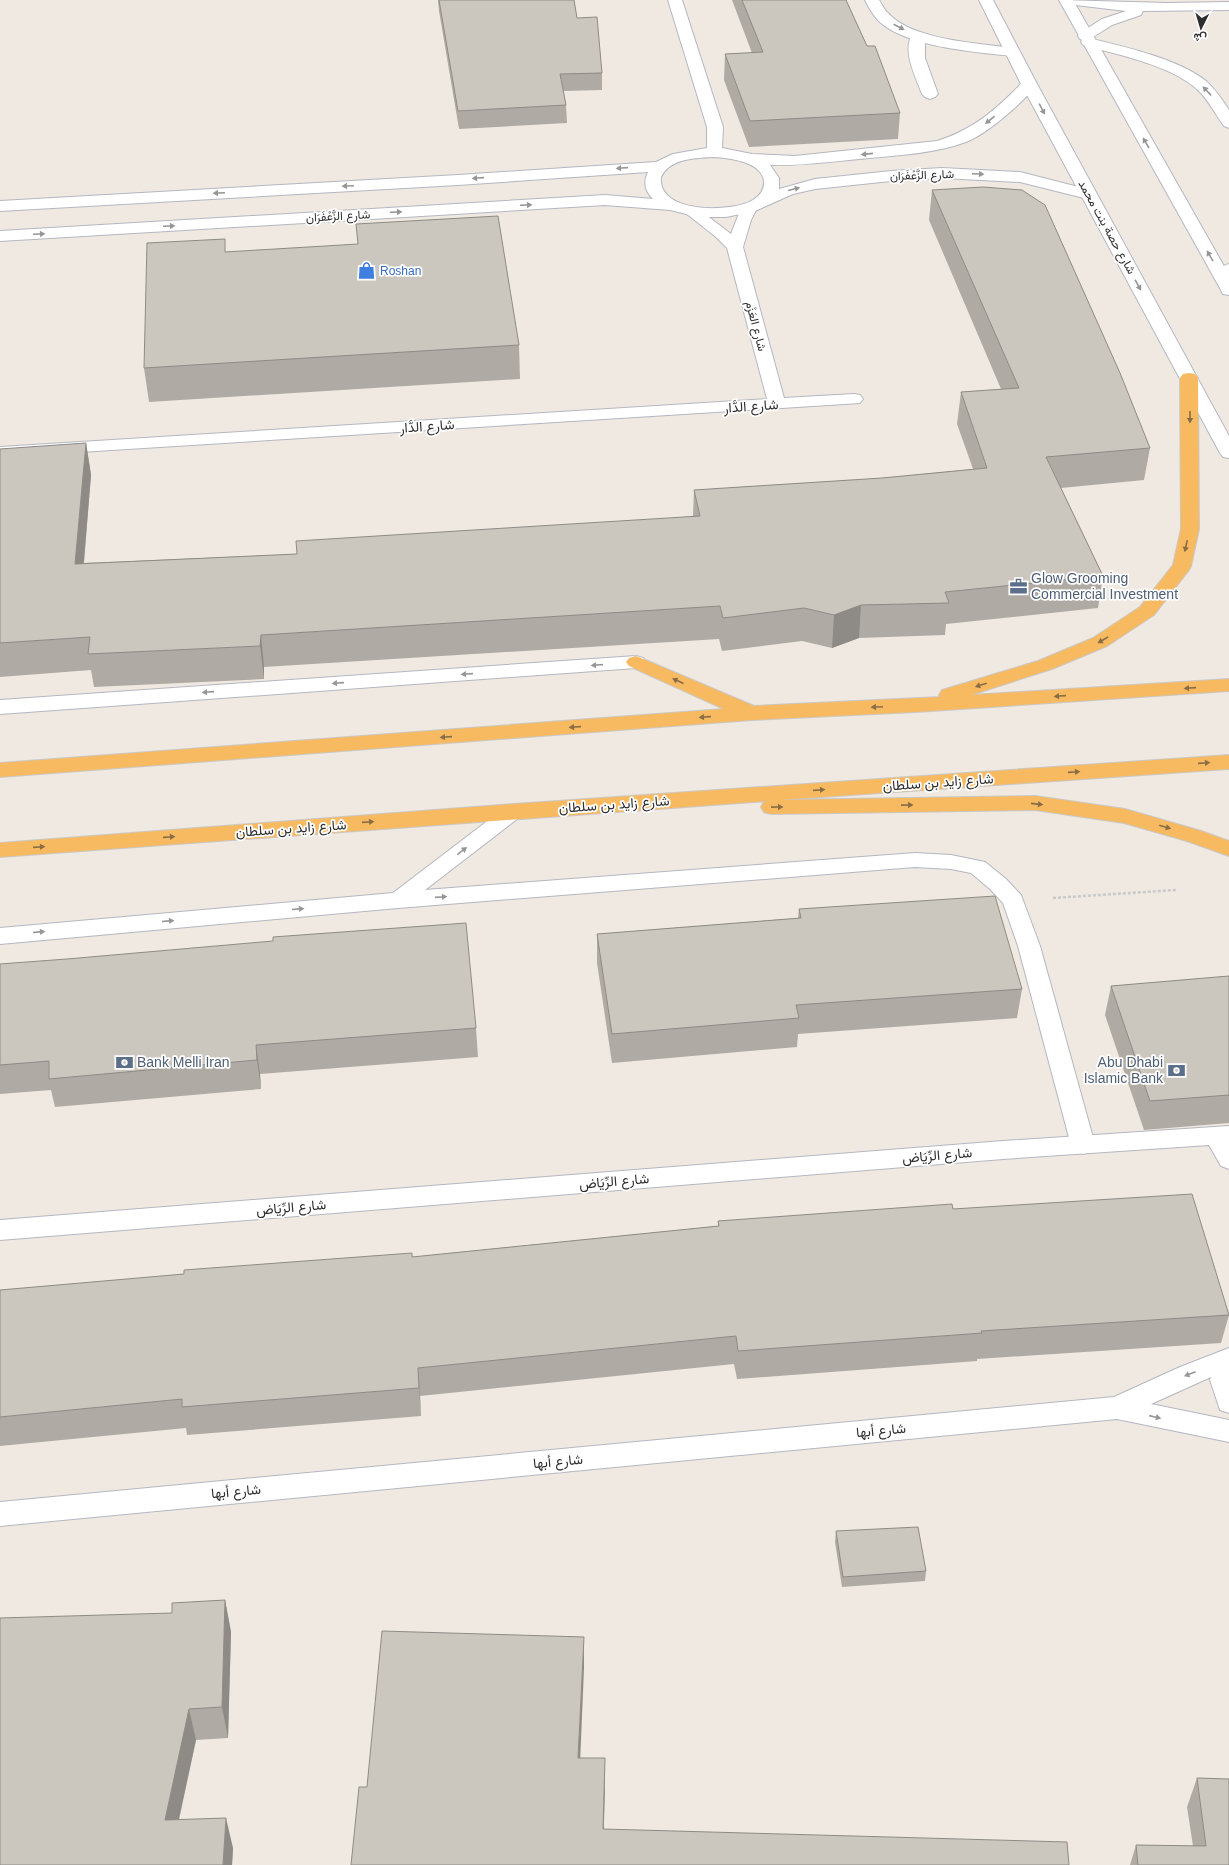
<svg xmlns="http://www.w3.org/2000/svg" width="1229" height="1865" font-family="Arial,Vazirmatn,sans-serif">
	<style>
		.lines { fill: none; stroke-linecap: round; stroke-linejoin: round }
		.service-casing { stroke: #b4b7c1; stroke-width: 2 }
		.minor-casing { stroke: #b4b7c1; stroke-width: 2 }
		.secondary-casing { stroke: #b4b7c1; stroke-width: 2 }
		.trunk-casing { stroke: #c9c9c9; stroke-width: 2 }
		.path { stroke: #c9c9c9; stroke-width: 2.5; stroke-dasharray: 3 2; stroke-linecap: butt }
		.service { fill: #fff; fill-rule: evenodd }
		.minor { fill: #fff; fill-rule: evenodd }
		.secondary { fill: #fff; fill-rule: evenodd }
		.trunk { fill: #f8ba60; fill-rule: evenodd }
		.wall { fill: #afaba4 }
		.shaded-wall { fill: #8e8b86 }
		.building { fill: #cbc7bf; stroke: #8e8b86 }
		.oneway { fill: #969696 }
		.oneway2 { fill: #896d44 }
		.labels { text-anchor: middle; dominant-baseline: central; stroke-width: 3.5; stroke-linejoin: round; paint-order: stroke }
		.far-street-label { font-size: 12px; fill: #2e2e2e; stroke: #fff }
		.far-shop-label { font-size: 12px; fill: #366cbe; stroke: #fff; text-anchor: start }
		.street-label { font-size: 14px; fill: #2e2e2e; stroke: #fff }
		.service-label { font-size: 14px; fill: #4e5e75; stroke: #fff; text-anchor: start }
	</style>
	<rect width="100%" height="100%" fill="#efe9e1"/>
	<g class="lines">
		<defs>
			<g id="service">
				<path d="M918 32 923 33 925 36V58L938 94 935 97 930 99 925 97 922 94C916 77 901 50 913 33Z"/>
				<path d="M1088 38C1122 46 1179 59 1206 81 1215 89 1221 98 1227 107L1229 110V128L1224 126C1215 114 1209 101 1199 91 1172 65 1118 55 1083 45L1081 42 1083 39Z"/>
				<path d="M749 203 755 205 757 208 751 220 743 247 784 398 854 394 860 395 863 399 860 403 0 457V447L767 399 727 248 716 237 683 211 685 208 691 206 697 208 731 234 741 208 743 205Z"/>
				<path d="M1229 264V277L1221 280 1215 279 1213 275C1217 269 1222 266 1229 264Z"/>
				<path d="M514 804 521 806 525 811 521 816 425 890 915 853 951 855 985 862 1006 879 1021 895 1040 946 1095 1145 1091 1151 1083 1154 1075 1151 1071 1145 1018 946 1003 903 990 889 971 873 951 869 915 867 398 908 0 944V928L393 893 507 806Z"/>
			</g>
			<g id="minor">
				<path d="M668 0H682L723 127 722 148 752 154 795 156 937 141C969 131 991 114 1014 91 1021 84 1024 78 1034 81L1037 84C1024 102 987 134 966 142 936 153 902 155 870 158 836 161 803 166 770 165L779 178V189L815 179 891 171 942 168 1020 172 1094 191 1096 194 1094 197 1088 199 1020 182 942 178 891 181 815 189 793 194 755 211 726 217H699L670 210 605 205 0 241V231L605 195 653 199C645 191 643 182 648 172L458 185 0 211V201L458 175 656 162 673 154 707 148V127ZM714 157C730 158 764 162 764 183 764 191 759 196 753 200 731 213 657 214 661 177 670 158 696 158 714 157Z"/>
				<path d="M865 0H879C882 4 884 10 888 13 911 40 978 43 1012 48L1017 49 1019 52 1017 55 1012 56C976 52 901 47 876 18 872 13 868 6 865 0Z"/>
				<path d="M1060 0 1167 3 1229 2V10L1143 11 1141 15 1112 25 1090 39H1080L1078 36 1080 33 1102 19 1126 11 1067 4 1062 3Z"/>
				<path d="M636 656 643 658 646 662 643 666 636 668 0 714V700Z"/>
				<path d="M1229 1126V1169L1221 1166 1209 1145 1003 1159 0 1240V1220L1003 1141Z"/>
				<path d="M1229 1348V1413L1220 1410 1210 1380 1211 1377 1151 1404 1229 1420V1442L1117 1419 0 1526V1502L1114 1397 1180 1367Z"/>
			</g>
			<g id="secondary">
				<path d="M979 0H993L1037 84 1229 436V458L1223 457 1220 453 1021 84Z"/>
				<path d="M1059 0H1073L1229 275V295L1223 294 1221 290Z"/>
			</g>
			<g id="trunk">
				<path d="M1189 373 1195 374 1198 378 1199 529 1191 566 1189 570 1154 615 1107 646 1052 669 971 695 1229 679V691L916 712 752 720 0 777V763L724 709 629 666 626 662 629 658 636 656 754 706 940 697 939 695 942 690 1038 661 1093 638 1140 607 1173 565 1181 529 1180 378 1183 374Z"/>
				<path d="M1229 755V769L779 800 1035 796 1125 809 1201 831 1229 841V856L1187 841 1124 823 1035 810 771 814 764 812 761 807 764 802 769 801 0 857V843L514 804Z"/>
			</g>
		</defs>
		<use href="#service" class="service-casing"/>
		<use href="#minor" class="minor-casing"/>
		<use href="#secondary" class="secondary-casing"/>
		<use href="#trunk" class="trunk-casing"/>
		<path class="path" d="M1053 898 1176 890"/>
		<use href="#service" class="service"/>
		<use href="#minor" class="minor"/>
		<use href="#secondary" class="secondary"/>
		<use href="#trunk" class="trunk"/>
	</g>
	<g class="wall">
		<path d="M438 0H574L577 18 602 73V90L563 91 566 105 567 123 459 129 439 11Z"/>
		<path d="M732 0H846L867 46 900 113 898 139 749 147 724 80 725 54 752 53Z"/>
		<path d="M932 190 1150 448 1144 480 1061 488 1103 576 1098 608 946 624 945 635 859 638 832 648 802 641 722 651 719 639 264 667V679L94 687 91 670 0 677V449L86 443 91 475 84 563 297 554 693 516 694 490 882 478 973 469 957 424 961 392 1001 389 929 220Z"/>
		<path d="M227 252 519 345 520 379 149 402 144 368Z"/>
		<path d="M799 909 1022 989 1017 1018 798 1034 797 1047 612 1063 597 963V934L798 918Z"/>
		<path d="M0 964 476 1028 478 1057 260 1074 261 1089 55 1107 51 1090 0 1094Z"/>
		<path d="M1229 976V1123L1144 1130 1105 1015 1111 986Z"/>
		<path d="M953 1209 1229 1315 1221 1343 977 1359V1361L737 1379 734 1364 420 1396 421 1416 187 1435 186 1428 0 1446V1290L412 1257 718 1226V1221Z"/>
		<path d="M836 1531 926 1571 925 1581 842 1587 835 1542Z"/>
		<path d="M225 1600 231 1632 228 1738 196 1740 179 1820 233 1848 232 1865H0L172 1613Z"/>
		<path d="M1197 1778 1229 1865H1130L1136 1845 1193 1846 1187 1807Z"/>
	</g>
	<g class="shaded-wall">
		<path d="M86 443 91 475 81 596 75 564Z"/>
		<path d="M861 605 859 638 832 648 834 615Z"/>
		<path d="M261 635 264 667V679L260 646Z"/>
		<path d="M256 1045 260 1074 261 1089 257 1060Z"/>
		<path d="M418 1368 420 1396 421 1416 419 1388Z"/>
		<path d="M225 1600 231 1632 228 1738 222 1707Z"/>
		<path d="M584 1637V1668L579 1788 578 1758Z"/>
		<path d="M189 1709 196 1740 172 1850 165 1820Z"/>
		<path d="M605 1758V1788L603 1859V1829Z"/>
		<path d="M226 1818 233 1848 232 1865H223Z"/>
	</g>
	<g class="building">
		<path d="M439 0H574L577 18 597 17 602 73 560 74 566 105 458 111Z"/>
		<path d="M742 0H846L867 46H875L900 113 750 121 725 54 763 52Z"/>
		<path d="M983 187 1022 190 1045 205 1120 373 1150 448 1046 457 1103 576 945 592 949 603 861 605 834 615 804 608 723 618 720 606 261 635 260 646 88 654 90 637 0 643V449L86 443 75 564 297 554 296 541 700 516 694 490 882 478 987 468 961 392 1019 388 932 190Z"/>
		<path d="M498 216 519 345 144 368 147 243 225 239V252L358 244 356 224Z"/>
		<path d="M995 896 1022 989 796 1005 799 1018 612 1034 597 934 801 918 799 909Z"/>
		<path d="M466 923 476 1028 256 1045 257 1060 49 1079V1061L0 1065V964L67 959 273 941V937Z"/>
		<path d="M1229 976V1095L1150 1101 1111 986Z"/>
		<path d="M1192 1194 1229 1315 981 1331 982 1333 738 1351 736 1336 418 1368 419 1388 182 1407V1399L0 1417V1290L184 1274V1270L412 1253V1257L719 1226 718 1221 952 1204 953 1209Z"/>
		<path d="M918 1527 926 1571 843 1577 836 1531Z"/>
		<path d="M225 1600 222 1707 189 1709 165 1820 226 1818 223 1865H0V1618L172 1613V1603Z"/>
		<path d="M382 1631 584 1637 578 1758H605L603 1829 1067 1842 1069 1865H351L359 1787H367Z"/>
		<path d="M1197 1778 1229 1779V1865H1138L1136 1845 1206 1846Z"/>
	</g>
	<defs><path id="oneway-solid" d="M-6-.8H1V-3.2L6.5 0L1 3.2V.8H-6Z"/></defs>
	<g class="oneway">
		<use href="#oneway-solid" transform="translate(899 27) rotate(27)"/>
		<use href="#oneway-solid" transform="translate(1207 91) rotate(-133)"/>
		<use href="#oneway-solid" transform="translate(1042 109) rotate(62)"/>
		<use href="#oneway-solid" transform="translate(990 120) rotate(141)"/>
		<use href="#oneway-solid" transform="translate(1146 143) rotate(-120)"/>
		<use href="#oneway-solid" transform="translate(867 154) rotate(174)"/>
		<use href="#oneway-solid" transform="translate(622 168) rotate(176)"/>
		<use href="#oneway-solid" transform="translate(978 174) rotate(3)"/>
		<use href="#oneway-solid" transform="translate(478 178) rotate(176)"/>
		<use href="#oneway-solid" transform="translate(348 186) rotate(177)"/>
		<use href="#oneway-solid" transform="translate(794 189) rotate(-14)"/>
		<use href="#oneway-solid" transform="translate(219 193) rotate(177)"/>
		<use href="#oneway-solid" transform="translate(526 205) rotate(-3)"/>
		<use href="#oneway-solid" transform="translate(396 212) rotate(-3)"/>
		<use href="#oneway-solid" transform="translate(169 226) rotate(-3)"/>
		<use href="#oneway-solid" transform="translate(39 234) rotate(-3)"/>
		<use href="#oneway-solid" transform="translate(1210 256) rotate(-120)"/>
		<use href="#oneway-solid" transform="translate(1138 285) rotate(61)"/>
		<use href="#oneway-solid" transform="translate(597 665) rotate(176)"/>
		<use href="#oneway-solid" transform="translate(467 674) rotate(176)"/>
		<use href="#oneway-solid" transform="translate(338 683) rotate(176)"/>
		<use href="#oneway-solid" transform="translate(208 692) rotate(176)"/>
		<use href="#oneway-solid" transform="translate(462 851) rotate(-38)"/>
		<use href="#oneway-solid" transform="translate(441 897) rotate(-4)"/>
		<use href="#oneway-solid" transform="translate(298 909) rotate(-5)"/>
		<use href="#oneway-solid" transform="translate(168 921) rotate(-5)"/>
		<use href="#oneway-solid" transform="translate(39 932) rotate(-5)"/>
		<use href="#oneway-solid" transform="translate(1190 1374) rotate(159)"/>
		<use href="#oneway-solid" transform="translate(1155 1417) rotate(13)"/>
	</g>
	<g class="oneway2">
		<use href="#oneway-solid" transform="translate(1190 417) rotate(90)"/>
		<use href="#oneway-solid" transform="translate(1186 546) rotate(102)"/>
		<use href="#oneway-solid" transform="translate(1103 640) rotate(149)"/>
		<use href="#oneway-solid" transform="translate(678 681) rotate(-156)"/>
		<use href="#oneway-solid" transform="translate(981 685) rotate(163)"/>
		<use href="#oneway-solid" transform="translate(1190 688) rotate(176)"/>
		<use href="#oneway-solid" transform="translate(1060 696) rotate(176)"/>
		<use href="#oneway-solid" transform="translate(877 707) rotate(177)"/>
		<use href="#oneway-solid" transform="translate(705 717) rotate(176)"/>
		<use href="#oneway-solid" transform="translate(575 727) rotate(176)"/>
		<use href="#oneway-solid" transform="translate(446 737) rotate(176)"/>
		<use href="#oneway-solid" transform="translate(1204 763) rotate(-4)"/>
		<use href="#oneway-solid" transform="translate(1074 772) rotate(-4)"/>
		<use href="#oneway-solid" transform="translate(819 790) rotate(-4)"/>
		<use href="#oneway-solid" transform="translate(1037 804) rotate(6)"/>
		<use href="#oneway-solid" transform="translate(907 805) rotate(-1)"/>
		<use href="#oneway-solid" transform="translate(777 807) rotate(-1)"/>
		<use href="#oneway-solid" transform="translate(368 822) rotate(-4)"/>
		<use href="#oneway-solid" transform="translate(1165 827) rotate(16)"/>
		<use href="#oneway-solid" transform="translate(169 837) rotate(-4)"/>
		<use href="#oneway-solid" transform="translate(39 847) rotate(-4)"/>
	</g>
	<defs>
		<symbol id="shop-bare" viewBox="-9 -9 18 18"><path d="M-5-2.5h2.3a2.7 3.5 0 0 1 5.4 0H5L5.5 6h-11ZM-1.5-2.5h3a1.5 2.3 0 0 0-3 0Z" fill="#3f7fe0" stroke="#fff" stroke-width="2.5" paint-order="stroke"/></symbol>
		<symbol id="office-bare" viewBox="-9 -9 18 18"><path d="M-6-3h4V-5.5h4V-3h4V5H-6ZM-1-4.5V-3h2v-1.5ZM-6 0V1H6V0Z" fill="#5c6f8a" stroke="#fff" stroke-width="2.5" paint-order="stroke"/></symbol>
		<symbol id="bank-bare" viewBox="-9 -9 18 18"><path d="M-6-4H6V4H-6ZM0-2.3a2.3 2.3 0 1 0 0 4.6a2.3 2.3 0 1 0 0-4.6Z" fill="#5c6f8a" stroke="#fff" stroke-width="2.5" paint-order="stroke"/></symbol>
	</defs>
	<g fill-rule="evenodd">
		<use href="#shop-bare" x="354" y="258" width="25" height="25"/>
		<use href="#office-bare" x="1006" y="574" width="25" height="25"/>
		<use href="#bank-bare" x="112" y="1050" width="25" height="25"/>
		<use href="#bank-bare" x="1164" y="1058" width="25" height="25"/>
	</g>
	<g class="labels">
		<g class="far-street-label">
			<text transform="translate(922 175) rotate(-2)">شارع الزَّعْفَرَان</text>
			<text transform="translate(338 216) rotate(-3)">شارع الزَّعْفَرَان</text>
			<text transform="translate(1107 227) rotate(61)">شارع حصة بنت محمد</text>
			<text transform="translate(756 326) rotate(75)">شارع العَزْم</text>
		</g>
		<g class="far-shop-label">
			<text x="380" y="271">Roshan</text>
		</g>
		<g class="street-label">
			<text transform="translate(751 406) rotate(-4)">شارع الدَّار</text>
			<text transform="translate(427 426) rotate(-4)">شارع الدَّار</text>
			<text transform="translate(938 782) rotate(-4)">شارع زايد بن سلطان</text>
			<text transform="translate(614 804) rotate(-4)">شارع زايد بن سلطان</text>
			<text transform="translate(291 828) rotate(-4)">شارع زايد بن سلطان</text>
			<text transform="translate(937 1155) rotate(-5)">شارع الرِّيَاض</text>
			<text transform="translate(614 1181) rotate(-5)">شارع الرِّيَاض</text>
			<text transform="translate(291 1207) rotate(-5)">شارع الرِّيَاض</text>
			<text transform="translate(881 1430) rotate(-5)">شارع أبها</text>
			<text transform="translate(558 1461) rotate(-5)">شارع أبها</text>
			<text transform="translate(236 1491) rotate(-5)">شارع أبها</text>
		</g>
		<g class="service-label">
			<text x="1031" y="578">Glow Grooming<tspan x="1031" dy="16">Commercial Investment</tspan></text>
			<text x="137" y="1062">Bank Melli Iran</text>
			<text x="1163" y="1062" text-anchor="end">Abu Dhabi<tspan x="1163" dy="16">Islamic Bank</tspan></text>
		</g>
	</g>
	<g transform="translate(1201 28) rotate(185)" stroke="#ffffff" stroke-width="3" paint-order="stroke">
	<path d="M0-3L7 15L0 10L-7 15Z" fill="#2e2e2e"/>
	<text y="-6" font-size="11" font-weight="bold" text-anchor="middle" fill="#2e2e2e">ش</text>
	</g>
</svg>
